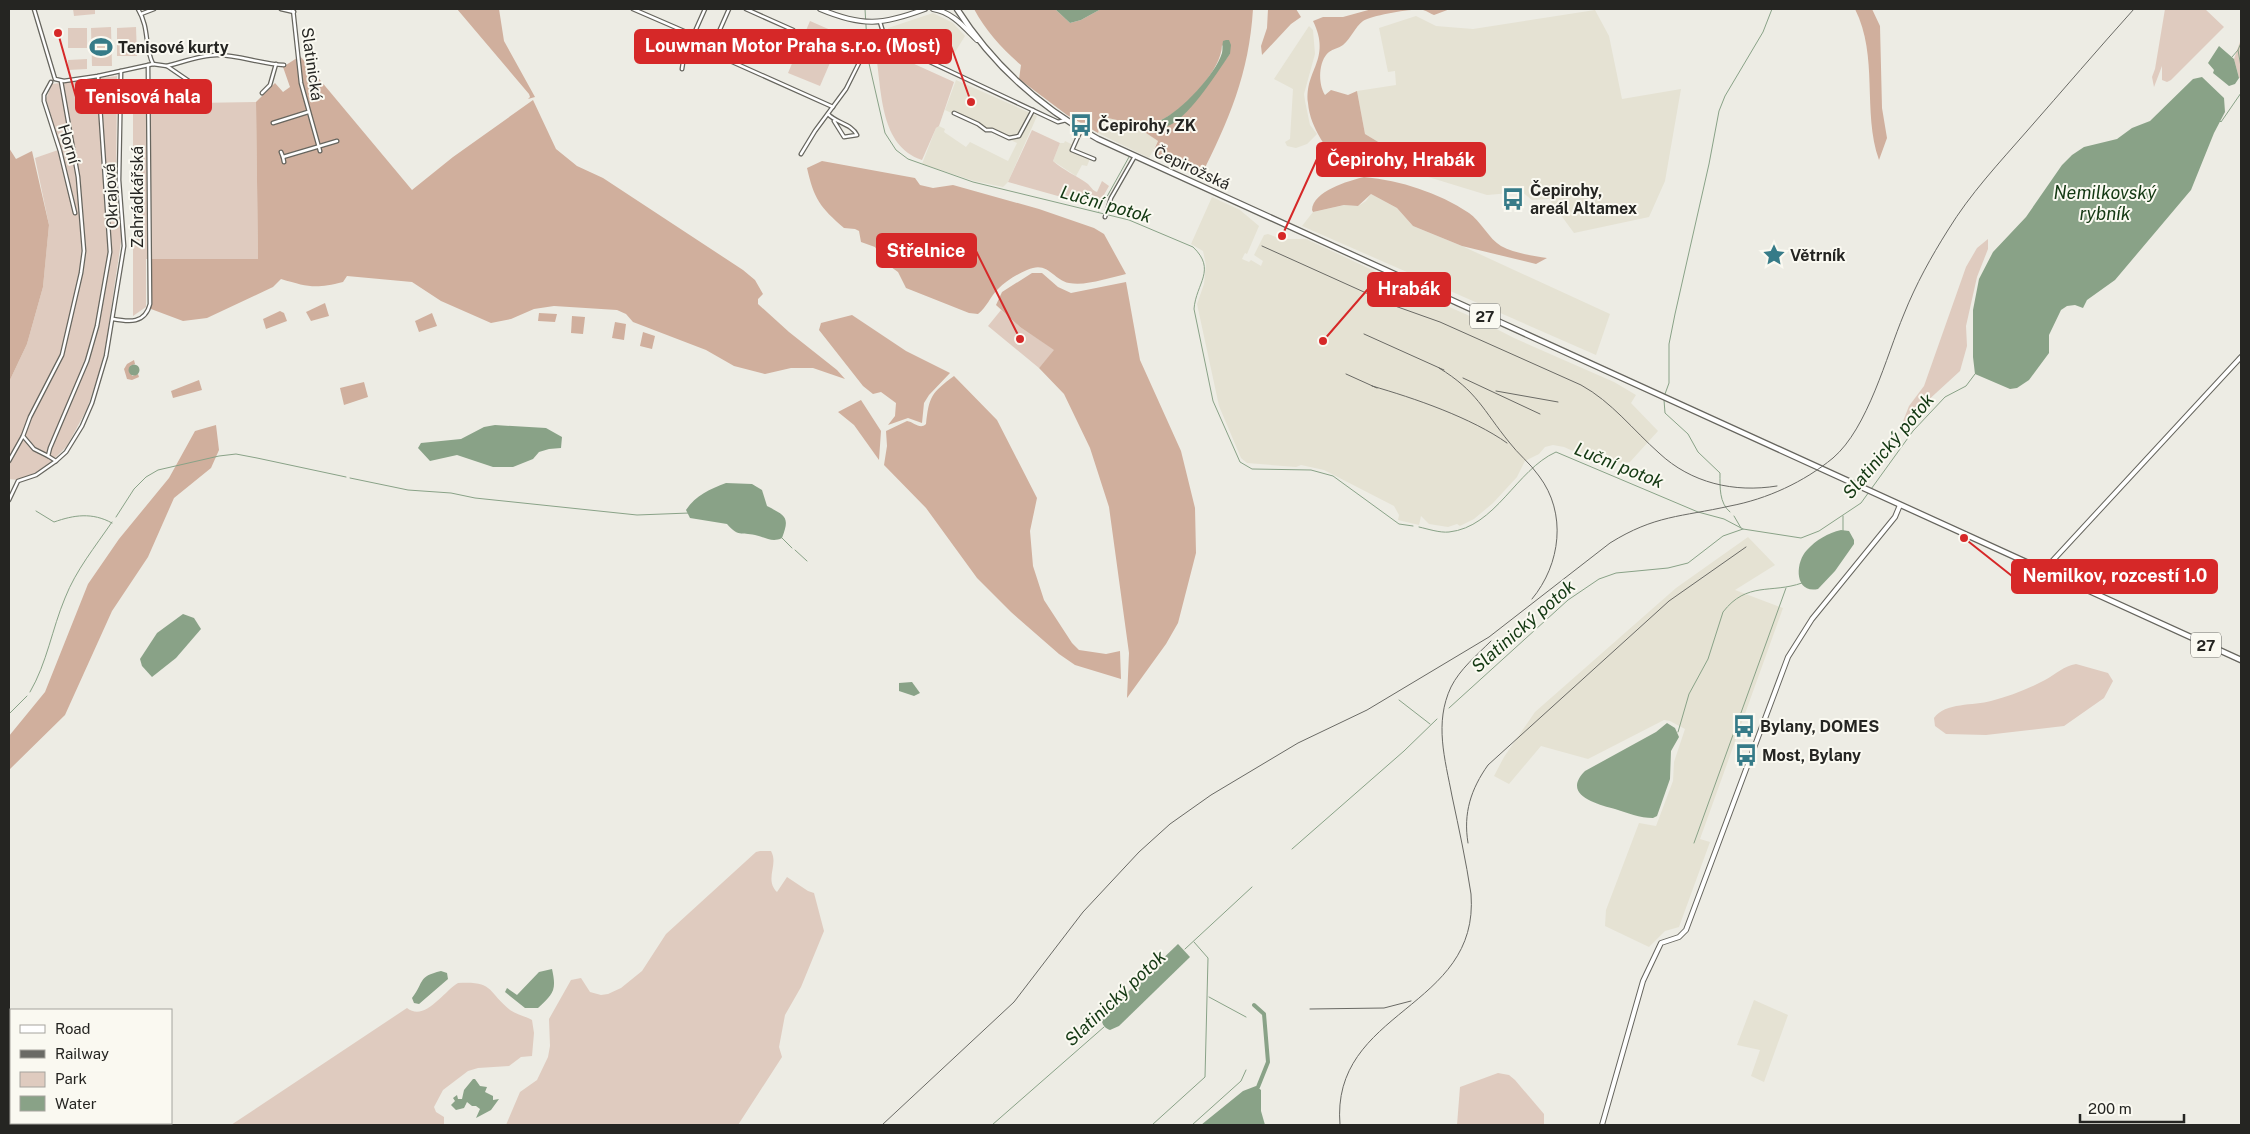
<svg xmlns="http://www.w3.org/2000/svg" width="2250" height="1134" font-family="'Public Sans',sans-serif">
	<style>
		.built { fill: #e5e2d3 }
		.green { fill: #dfcbbf }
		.forest { fill: #d0af9d; fill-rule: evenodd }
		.water { fill: #89a287 }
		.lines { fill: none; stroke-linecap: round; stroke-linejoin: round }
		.stream { stroke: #89a287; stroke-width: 1 }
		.canal { stroke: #89a287; stroke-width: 4 }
		.street-casing { stroke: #66655e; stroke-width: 5 }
		.secondary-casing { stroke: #66655e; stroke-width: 6 }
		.primary-casing { stroke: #66655e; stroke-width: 7 }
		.street { stroke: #fff; stroke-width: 2.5 }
		.secondary { stroke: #fff; stroke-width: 4 }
		.primary { stroke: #fff; stroke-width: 4.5 }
		.rail { stroke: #6a6a65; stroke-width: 1 }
		.labels { text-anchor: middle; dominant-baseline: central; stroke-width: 4; stroke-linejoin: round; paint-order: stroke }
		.shield { fill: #faf9f1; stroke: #656560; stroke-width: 1 }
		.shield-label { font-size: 15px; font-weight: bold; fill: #252522 }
		.poi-label { font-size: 16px; font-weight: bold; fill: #252522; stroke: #faf9f1; text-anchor: start }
		.street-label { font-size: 16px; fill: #252522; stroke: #faf9f1 }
		.water-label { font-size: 18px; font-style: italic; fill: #133812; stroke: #faf9f1 }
		.leader { fill: none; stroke: #d62828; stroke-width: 2 }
		.callout-dot { fill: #d62828; stroke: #faf9f1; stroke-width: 2 }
		.callout { fill: #d62828; stroke: #d62828; stroke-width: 2 }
		.callout-label { font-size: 18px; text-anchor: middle; font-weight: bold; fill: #fff }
	</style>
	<rect width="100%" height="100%" fill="#edece4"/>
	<g class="built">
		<path d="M1595 10 1609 36 1622 99 1681 89 1665 181 1649 217 1574 233 1549 199 1532 200 1522 192 1487 195 1425 176 1429 163 1390 149 1365 134 1357 91 1396 85 1395 71 1388 72 1379 28 1416 16 1436 26 1473 29Z"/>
		<path d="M933 13 953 23 965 36 947 65 894 40 889 33 888 28Z"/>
		<path d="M1309 26 1313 30 1315 54 1304 94 1305 101 1310 125 1317 134 1307 144 1296 148 1287 146 1285 142 1290 139 1293 89 1274 79Z"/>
		<path d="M956 80 1037 116 1008 182 1003 187 974 181 922 164 936 128 939 126 945 129 944 132 966 147 970 142 1008 161 1017 143 945 110Z"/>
		<path d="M1103 117 1131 123 1158 141 1149 158 1098 133Z"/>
		<path d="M1065 141 1073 145 1072 148 1091 156 1087 166 1082 165 1076 176 1053 161 1060 143H1064Z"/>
		<path d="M1371 194 1397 208 1413 226 1462 246 1610 314 1596 355 1302 226 1313 212 1345 205 1358 206 1366 201Z"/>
		<path d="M1212 197 1240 210 1259 226 1247 254 1245 253 1242 259 1249 262 1251 260 1261 266 1263 261 1254 255 1264 235 1268 234 1281 239H1306L1398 282 1431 299 1479 320 1514 338 1614 382 1636 395 1631 403 1658 431 1630 462 1605 465 1564 447 1553 445 1545 447 1539 454 1525 461 1517 477 1493 503 1474 519 1460 526 1457 524 1448 527 1429 524 1421 516 1419 525 1398 520 1399 515 1394 506 1324 470 1301 465 1296 467 1247 463 1241 458 1219 406 1197 304 1204 284 1206 265 1203 251 1191 244Z"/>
		<path d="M1748 537 1775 565 1735 590 1783 608 1700 839 1710 842 1679 927 1665 931 1649 947 1605 926 1606 910 1639 823 1656 826 1673 781 1674 762 1685 729 1670 721 1664 720 1588 759 1541 746 1509 784 1494 776 1504 757 1535 712 1676 588Z"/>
		<path d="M1754 1000 1788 1015 1764 1082 1751 1076 1760 1050 1737 1045Z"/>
	</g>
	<g class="green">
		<path d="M73 9H95V14L74 16Z"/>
		<path d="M2165 9H2205L2224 27 2171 80 2167 82 2162 80V66L2154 87 2152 77 2155 69Z"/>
		<path d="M810 21 842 35 820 86 788 73Z"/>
		<path d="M111 27 112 66H92L91 28Z"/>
		<path d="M136 27 137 56H117V28Z"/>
		<rect x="68" y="28" width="19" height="20"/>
		<path d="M2241 39V78H2239L2234 59Z"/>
		<path d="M890 53 954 82 939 126 936 128 922 160C880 146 882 93 876 55Z"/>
		<path d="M87 59V69L68 70V60Z"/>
		<path d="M117 76 116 191 122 235 105 350 98 376 87 409 67 446 52 461 34 474 18 480 9 479V382L27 344 43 287 49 225 35 158 61 149 46 99 52 84Z"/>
		<path d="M256 102 258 259H146V307L133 316V104Z"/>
		<path d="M1032 130 1060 143 1053 161C1063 170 1077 176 1088 184 1092 188 1092 190 1097 192L1102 181 1109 186 1097 207 1008 182Z"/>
		<path d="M1988 239V249L1977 277 1966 326 1967 346 1960 371 1924 404 1919 413 1900 429 1909 406 1924 386 1966 267 1977 248Z"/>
		<path d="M1001 310 1020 327 1055 350 1039 368 988 326Z"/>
		<path d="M2076 664 2108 673 2113 681 2104 698 2064 726 1986 735 1946 734 1935 726 1934 718C1945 702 1974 706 1991 701 2010 696 2028 689 2045 680 2056 674 2064 666 2076 664Z"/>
		<path d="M760 851H771C779 865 764 879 777 892L787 877 808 891 814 893 824 931 801 987 785 1015 779 1047 782 1057 738 1125H506L520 1092 537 1080 548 1057 550 1046 549 1019 571 980 581 978 590 992 601 995 608 994 621 988 642 971 666 934 756 852Z"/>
		<path d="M458 983C494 981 487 991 510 1010 517 1015 525 1016 532 1020L534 1033 532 1056 521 1057 509 1066 478 1068 468 1071 443 1090 434 1107 436 1112 444 1117V1125H231L407 1008C425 1022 443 992 458 983Z"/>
		<path d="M1498 1073 1509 1075 1515 1080 1544 1114V1125H1457L1460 1087Z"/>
	</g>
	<g class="forest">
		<path d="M457 9H499L504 41 535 97 528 99 530 97 529 94Z"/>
		<path d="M974 9H1055L1070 23 1081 20 1101 9H1253C1249 74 1229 120 1200 178L1153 152 1158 141 1131 123 1103 117 1098 133 1067 115 1019 79 1021 65C1002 49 986 31 974 9ZM1222 45 1230 54 1184 114 1161 125 1160 122 1161 120C1183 111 1222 70 1222 45Z"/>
		<path d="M1268 9H1296L1301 17 1291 24 1262 55 1261 46 1267 28Z"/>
		<path d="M1372 9H1450L1434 15C1431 14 1427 11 1423 10 1412 8 1373 15 1363 21 1355 27 1351 38 1343 45 1339 48 1333 49 1329 52 1318 61 1318 84 1325 95L1331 90 1348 95 1357 91 1365 134 1390 149 1429 163 1425 176C1397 169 1371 163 1342 171 1329 150 1310 129 1308 103 1304 70 1332 60 1313 21L1323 17H1343Z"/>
		<path d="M1855 9H1872L1880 26 1882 108 1887 138 1879 160C1862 111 1879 57 1855 9Z"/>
		<path d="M300 56 412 190 453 157 533 100 556 149 577 166 603 178 743 270 755 280 763 294 758 299V304L789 332 837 370 845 379 813 368H791L765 374 734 366 706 350 633 322 626 314 617 310 554 306 534 309 511 319 491 323 441 301 412 282 347 276 343 282C315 289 308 287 281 279L273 287 207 318 183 321 151 309V259H258L256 102 275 83 283 92 290 87 283 67Z"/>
		<path d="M9 148 16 159 32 151 49 225 43 287 27 344 9 382Z"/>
		<path d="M822 161 915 178 920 185 933 188 953 185 1039 209 1094 228 1104 234 1126 274C1108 278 1087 286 1069 283 1052 279 1048 260 1027 270 1017 274 1005 282 998 289 990 297 987 307 978 314L969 313 906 288 898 272 884 262 875 247 861 242 859 231 855 229 844 228C820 207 814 199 807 168Z"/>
		<path d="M1364 177C1402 181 1437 192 1469 213 1480 220 1489 239 1501 246 1514 253 1533 256 1547 258L1536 264 1462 246 1413 226 1397 208 1371 194 1358 206 1344 205 1313 212 1312 210C1313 191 1348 181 1364 177Z"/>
		<path d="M1032 273H1042L1058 287 1071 293 1126 282 1140 360 1181 451 1195 508 1196 553 1178 623 1166 644 1127 698 1129 653 1109 507 1090 448 1064 394 1039 368 1054 350 1020 327 996 305 1002 292Z"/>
		<path d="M325 303 329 316 311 321 306 312Z"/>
		<path d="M280 311 284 313 287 321 266 329 263 319Z"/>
		<path d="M432 313 437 326 419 332 415 321Z"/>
		<path d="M539 313 557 314 555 322 538 321Z"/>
		<path d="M852 315 906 351 950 373 929 395 924 403 922 423 908 418 888 425 895 416 896 403 881 392 873 394 863 386 819 330 821 323Z"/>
		<path d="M572 316 585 317 583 334 571 333Z"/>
		<path d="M615 322 626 324 624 340 612 338Z"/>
		<path d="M643 332 655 336 652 349 640 346Z"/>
		<path d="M134 360 135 364 130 366 132 376 138 374 139 377 132 380 127 379 124 369 127 364Z"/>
		<path d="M954 376 997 420 1037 498 1030 531 1033 566 1044 600 1072 643 1079 650 1106 654 1120 651 1121 679 1075 665 1059 654 1011 612 977 578 926 508 884 465 887 446 886 431 907 421C914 422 920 430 926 424 929 397 931 393 954 376Z"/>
		<path d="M199 380 202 390 173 398 171 391Z"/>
		<path d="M364 382 368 397 344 405 340 388Z"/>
		<path d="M861 400 881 431 879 460 854 425 838 412Z"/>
		<path d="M216 425 219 450 211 468 174 498 148 557 112 611 65 715 9 770V736L45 692 88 584 119 539 169 478 195 431Z"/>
	</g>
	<g class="water">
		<path d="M1055 9H1101L1081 20 1070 23Z"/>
		<path d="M1226 40H1229L1231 45 1230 54C1215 75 1188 121 1163 128L1160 122 1161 120C1181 111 1216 74 1222 53 1223 49 1222 45 1223 41Z"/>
		<path d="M2219 46 2234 59 2239 78 2235 84 2229 86 2213 73 2214 70 2208 63Z"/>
		<path d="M2202 77 2224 98 2225 112 2214 133 2191 190 2115 280 2087 300 2083 308 2075 305 2067 306 2061 310 2049 335V353L2029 380 2017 388 2010 389 1975 374 1973 357V310L1979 279 1993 252 2026 217 2062 165 2072 155 2084 147 2117 139 2132 128 2150 121 2193 79Z"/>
		<circle cx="134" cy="370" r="5.5"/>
		<path d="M495 425 546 428 562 437 561 448 549 449 539 452 533 459 513 467H493L457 455 430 461 418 448 421 443 461 439 484 427Z"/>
		<path d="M726 483 752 484 762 490 767 506C786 516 790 517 782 538 772 543 765 537 755 535 741 532 738 537 727 524L690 518 686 510C696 495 710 489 726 483Z"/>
		<path d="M1841 530 1849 531 1854 540V544L1835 571 1818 589C1794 594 1795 562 1807 550 1816 540 1828 533 1841 530Z"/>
		<path d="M183 614 194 618 201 629 176 658 152 677 142 666 140 659 157 633Z"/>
		<path d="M912 682 920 693 914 696 899 691V683Z"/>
		<path d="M1667 723 1675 728 1679 737 1671 751 1670 779 1657 816 1653 818C1640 818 1627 813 1615 809 1597 804 1561 795 1585 771L1656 732Z"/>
		<path d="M1178 944 1190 957 1119 1026 1110 1030C1104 1028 1101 1023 1102 1017Z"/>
		<path d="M552 969C557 991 553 994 538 1008H525L505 992 507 988 517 995 539 972Z"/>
		<path d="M441 971 447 973 448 979 419 1004 414 1003 412 998C425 981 417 977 441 971Z"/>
		<path d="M473 1079H475L480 1086 487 1087 485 1092 493 1096V1100L499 1099 491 1110 476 1118 480 1109 476 1106H472L467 1102 464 1108 456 1110 451 1105 455 1101 453 1098 457 1095 458 1099H462L464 1090Z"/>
		<path d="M1256 1086 1261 1090V1111L1265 1125H1201L1243 1091Z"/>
	</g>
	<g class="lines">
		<g class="stream">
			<path d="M865 9 868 59 885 133 896 150 908 159 973 182 1129 220 1193 247C1217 270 1196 283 1194 309L1213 401 1240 462 1252 469 1311 470 1333 476 1399 524 1413 526"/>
			<path d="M2241 43 2238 50 2241 67"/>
			<path d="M2232 57 2238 50"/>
			<path d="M2220 121 2221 122 2241 93"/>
			<path d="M1144 132 1160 122"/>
			<path d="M1099 211 1129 157"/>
			<path d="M1665 394 1669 383V344L1675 314 1709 164 1719 111 1725 96 1763 32 1772 9"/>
			<path d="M1664 400 1665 413 1688 434 1698 452 1720 473C1720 487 1719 503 1730 512"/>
			<path d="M350 478 408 490 451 493 475 498 637 515 689 513"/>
			<path d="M36 511 54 522C74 515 92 512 112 523"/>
			<path d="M1734 516 1741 528"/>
			<path d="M116 517 134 489 146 477 158 470 219 456 236 454 257 458 346 477"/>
			<path d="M1419 527C1428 529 1440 533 1449 532 1496 527 1516 470 1556 452L1698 512 1724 519 1743 529"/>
			<path d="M1843 532V516"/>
			<path d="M782 538 792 548"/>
			<path d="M795 550 807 561"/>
			<path d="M30 692C47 663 52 629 65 598 76 570 95 547 112 522"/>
			<path d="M1399 700 1430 724"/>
			<path d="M1449 708 1568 600 1599 579 1616 573 1668 568 1688 563 1723 536 1743 529 1801 538 1819 531 1861 503 1913 431 1945 397 1966 386 1975 374"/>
			<path d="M9 714 27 696"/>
			<path d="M1678 732 1689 694 1708 659 1723 612C1747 581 1771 594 1802 583"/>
			<path d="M1694 843 1786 588"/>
			<path d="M1292 849 1404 751 1437 719"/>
			<path d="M1185 949 1252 887"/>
			<path d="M1209 997 1246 1017"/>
			<path d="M992 1125 1104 1027"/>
			<path d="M1152 1125 1205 1077 1208 958 1194 942"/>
			<path d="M1192 1125 1241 1081 1246 1070"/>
		</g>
		<path class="canal" d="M1254 1005 1264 1014 1268 1062 1258 1087"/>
		<defs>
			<g id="street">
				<path d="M34 9 55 79 64 81 98 76 153 64 167 66 202 90 206 105"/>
				<path d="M138 9C150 29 144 46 153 64"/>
				<path d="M281 9 294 12"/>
				<path d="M293 9 301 83 320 151"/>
				<path d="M633 9 693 35"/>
				<path d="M746 9 793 30"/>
				<path d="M141 14 154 9"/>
				<path d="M880 22 884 35 896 46 1058 122 1066 120"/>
				<path d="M690 43 833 107"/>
				<path d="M710 52 729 9"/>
				<path d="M167 66C183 62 201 55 217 55 239 55 261 64 284 65"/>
				<path d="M682 69 684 56 705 9"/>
				<path d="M51 82 44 95V101L60 151 75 213"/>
				<path d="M262 93 270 85 276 64"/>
				<path d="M954 113 978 124 986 130H992L1009 138 1019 136 1033 110"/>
				<path d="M828 114C836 123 852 124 857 135L844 137 834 121"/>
				<path d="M273 123 308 112"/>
				<path d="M1081 130 1072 150 1094 159"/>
				<path d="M281 152 283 157 337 141"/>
				<path d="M801 154 815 131 846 89 863 55 884 35"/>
				<path d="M283 157 284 162"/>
				<path d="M1105 217 1111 198 1135 156"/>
				<path d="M113 319C129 322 145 324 150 304L148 65"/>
				<path d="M48 456 34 449 23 436 30 417 62 355 81 273 84 251 78 177 61 81"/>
				<path d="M9 461 23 436"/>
				<path d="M56 461 48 456 50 448 87 361 97 326 110 252 98 76"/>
				<path d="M9 500 18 481 36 475 56 461 66 452 82 426 92 403 106 356 124 246 119 180 121 71"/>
			</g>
			<g id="secondary">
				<path d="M820 9C863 27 882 25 925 9"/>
				<path d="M933 9C952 12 964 27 977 40"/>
				<path d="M2044 570 2241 357"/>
				<path d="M1602 1125 1643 981 1661 943 1679 937 1686 930 1788 657 1812 619 1895 517 1900 505"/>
			</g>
			<path id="primary" d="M957 9C992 64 1041 108 1098 139L2241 660"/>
		</defs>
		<use href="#street" class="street-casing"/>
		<use href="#secondary" class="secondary-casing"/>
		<use href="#primary" class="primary-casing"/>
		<use href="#street" class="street"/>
		<use href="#secondary" class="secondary"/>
		<use href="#primary" class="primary"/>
		<g class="rail">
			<path d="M1262 246 1395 306 1440 322 1581 385C1612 402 1633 430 1659 453 1691 483 1734 493 1777 486"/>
			<path d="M1364 334 1444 370"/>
			<path d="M1439 368C1477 391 1483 410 1509 442 1518 454 1530 463 1539 476 1567 513 1561 564 1532 599"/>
			<path d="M1346 374 1377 388"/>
			<path d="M1463 378 1540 414"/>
			<path d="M1372 386C1414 398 1472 418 1507 443"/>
			<path d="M1496 391 1558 402"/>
			<path d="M1468 843C1463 813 1471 789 1488 765L1669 601 1746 547"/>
			<path d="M1310 1009 1384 1008 1411 1001"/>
			<path d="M882 1125 1014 1002 1083 912 1139 852 1170 824 1211 795 1298 743 1367 710 1489 637 1610 543C1655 515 1681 517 1730 506 1767 499 1804 482 1833 458 1868 428 1886 357 1904 314 1916 284 1931 257 1948 230 1970 194 1999 163 2027 131 2063 90 2098 49 2134 9"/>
			<path d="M1340 1125C1330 1009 1480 1010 1471 894 1466 861 1459 829 1452 796 1445 759 1434 723 1451 687 1460 669 1477 655 1491 641"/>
		</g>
	</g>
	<defs>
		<symbol id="stadium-bare" viewBox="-9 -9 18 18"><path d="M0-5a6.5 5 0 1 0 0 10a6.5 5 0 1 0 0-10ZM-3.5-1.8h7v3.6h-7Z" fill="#367b88" stroke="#faf9f1" stroke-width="2.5" paint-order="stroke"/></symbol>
		<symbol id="bus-bare" viewBox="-9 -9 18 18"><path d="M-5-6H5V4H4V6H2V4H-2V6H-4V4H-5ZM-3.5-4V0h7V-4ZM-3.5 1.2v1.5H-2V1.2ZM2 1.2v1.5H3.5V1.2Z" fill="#367b88" stroke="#faf9f1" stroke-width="2.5" paint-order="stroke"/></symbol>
		<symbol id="sight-bare" viewBox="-9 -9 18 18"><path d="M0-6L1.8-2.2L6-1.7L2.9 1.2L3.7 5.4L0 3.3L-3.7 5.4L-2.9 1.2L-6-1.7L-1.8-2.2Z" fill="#367b88" stroke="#faf9f1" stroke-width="2.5" paint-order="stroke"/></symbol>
	</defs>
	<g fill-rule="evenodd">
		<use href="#stadium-bare" x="85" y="31" width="32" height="32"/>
		<use href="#bus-bare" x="1065" y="109" width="32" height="32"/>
		<use href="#bus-bare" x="1497" y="183" width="32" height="32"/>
		<use href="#sight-bare" x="1758" y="239" width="32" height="32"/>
		<use href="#bus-bare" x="1728" y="710" width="32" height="32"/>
		<use href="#bus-bare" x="1730" y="739" width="32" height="32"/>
	</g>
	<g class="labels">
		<g class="shield">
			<rect x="1470" y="303.5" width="30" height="25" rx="4"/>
			<rect x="2191" y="632.5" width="30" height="25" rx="4"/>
		</g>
		<g class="shield-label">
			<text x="1485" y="316">27</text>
			<text x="2206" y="645">27</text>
		</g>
		<g class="poi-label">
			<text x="118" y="47">Tenisové kurty</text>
			<text x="1098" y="125">Čepirohy, ZK</text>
			<text x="1530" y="190">Čepirohy,<tspan x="1530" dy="18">areál Altamex</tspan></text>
			<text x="1790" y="255">Větrník</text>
			<text x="1760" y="726">Bylany, DOMES</text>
			<text x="1762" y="755">Most, Bylany</text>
		</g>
		<g class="street-label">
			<text transform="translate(312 64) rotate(82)">Slatinická</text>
			<text transform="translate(69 144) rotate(73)">Horní</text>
			<text transform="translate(1192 168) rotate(25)">Čepirožská</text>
			<text transform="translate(111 196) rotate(-93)">Okrajová</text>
			<text transform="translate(137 197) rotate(-90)">Zahrádkářská</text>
		</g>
		<g class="water-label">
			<text x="2105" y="192">Nemilkovský<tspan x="2105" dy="21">rybník</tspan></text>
			<text transform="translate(1106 204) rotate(16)">Luční potok</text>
			<text transform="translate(1888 446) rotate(-50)">Slatinický potok</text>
			<text transform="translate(1619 465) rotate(22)">Luční potok</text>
			<text transform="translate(1523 626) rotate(-41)">Slatinický potok</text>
			<text transform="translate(1115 998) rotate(-43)">Slatinický potok</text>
		</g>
	</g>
	<path class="leader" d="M971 102L951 46M58 33L76 97M1282 236L1317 159M1020 339L976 251M1323 341L1368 289M1964 538L2012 576"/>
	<g class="callout-dot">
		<circle cx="971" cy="102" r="5"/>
		<circle cx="58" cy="33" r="5"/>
		<circle cx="1282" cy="236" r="5"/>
		<circle cx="1020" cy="339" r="5"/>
		<circle cx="1323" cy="341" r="5"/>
		<circle cx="1964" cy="538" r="5"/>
	</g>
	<g class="callout">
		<rect x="635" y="30" width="316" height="33" rx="5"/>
		<rect x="76" y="80" width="135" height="33" rx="5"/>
		<rect x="1317" y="143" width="168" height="33" rx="5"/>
		<rect x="877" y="234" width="99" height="33" rx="5"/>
		<rect x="1368" y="273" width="82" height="33" rx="5"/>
		<rect x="2012" y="560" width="205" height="33" rx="5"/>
	</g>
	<g class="callout-label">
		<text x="793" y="52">Louwman Motor Praha s.r.o. (Most)</text>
		<text x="143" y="103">Tenisová hala</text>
		<text x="1401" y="166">Čepirohy, Hrabák</text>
		<text x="926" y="257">Střelnice</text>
		<text x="1409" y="295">Hrabák</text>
		<text x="2115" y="582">Nemilkov, rozcestí 1.0</text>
	</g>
	<rect width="2250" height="1134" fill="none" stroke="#252522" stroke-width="20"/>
	<rect x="10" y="1009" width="162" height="115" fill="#faf9f1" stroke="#a5a49e"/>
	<rect x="20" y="1025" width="25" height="8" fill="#ffffff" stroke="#a5a49e"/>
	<text x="55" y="1034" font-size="15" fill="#252522">Road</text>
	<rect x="20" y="1050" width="25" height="8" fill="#6a6a65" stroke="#a5a49e"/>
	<text x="55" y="1059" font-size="15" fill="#252522">Railway</text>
	<rect x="20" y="1072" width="25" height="15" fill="#dfcbbf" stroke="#a5a49e"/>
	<text x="55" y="1084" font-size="15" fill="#252522">Park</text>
	<rect x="20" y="1096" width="25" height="15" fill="#89a287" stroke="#a5a49e"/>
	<text x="55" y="1109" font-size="15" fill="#252522">Water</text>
	<path d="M2080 1114v8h104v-8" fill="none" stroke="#252522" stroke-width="2.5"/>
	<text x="2088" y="1114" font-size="15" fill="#252522" stroke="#faf9f1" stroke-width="4" paint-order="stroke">200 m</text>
</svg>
